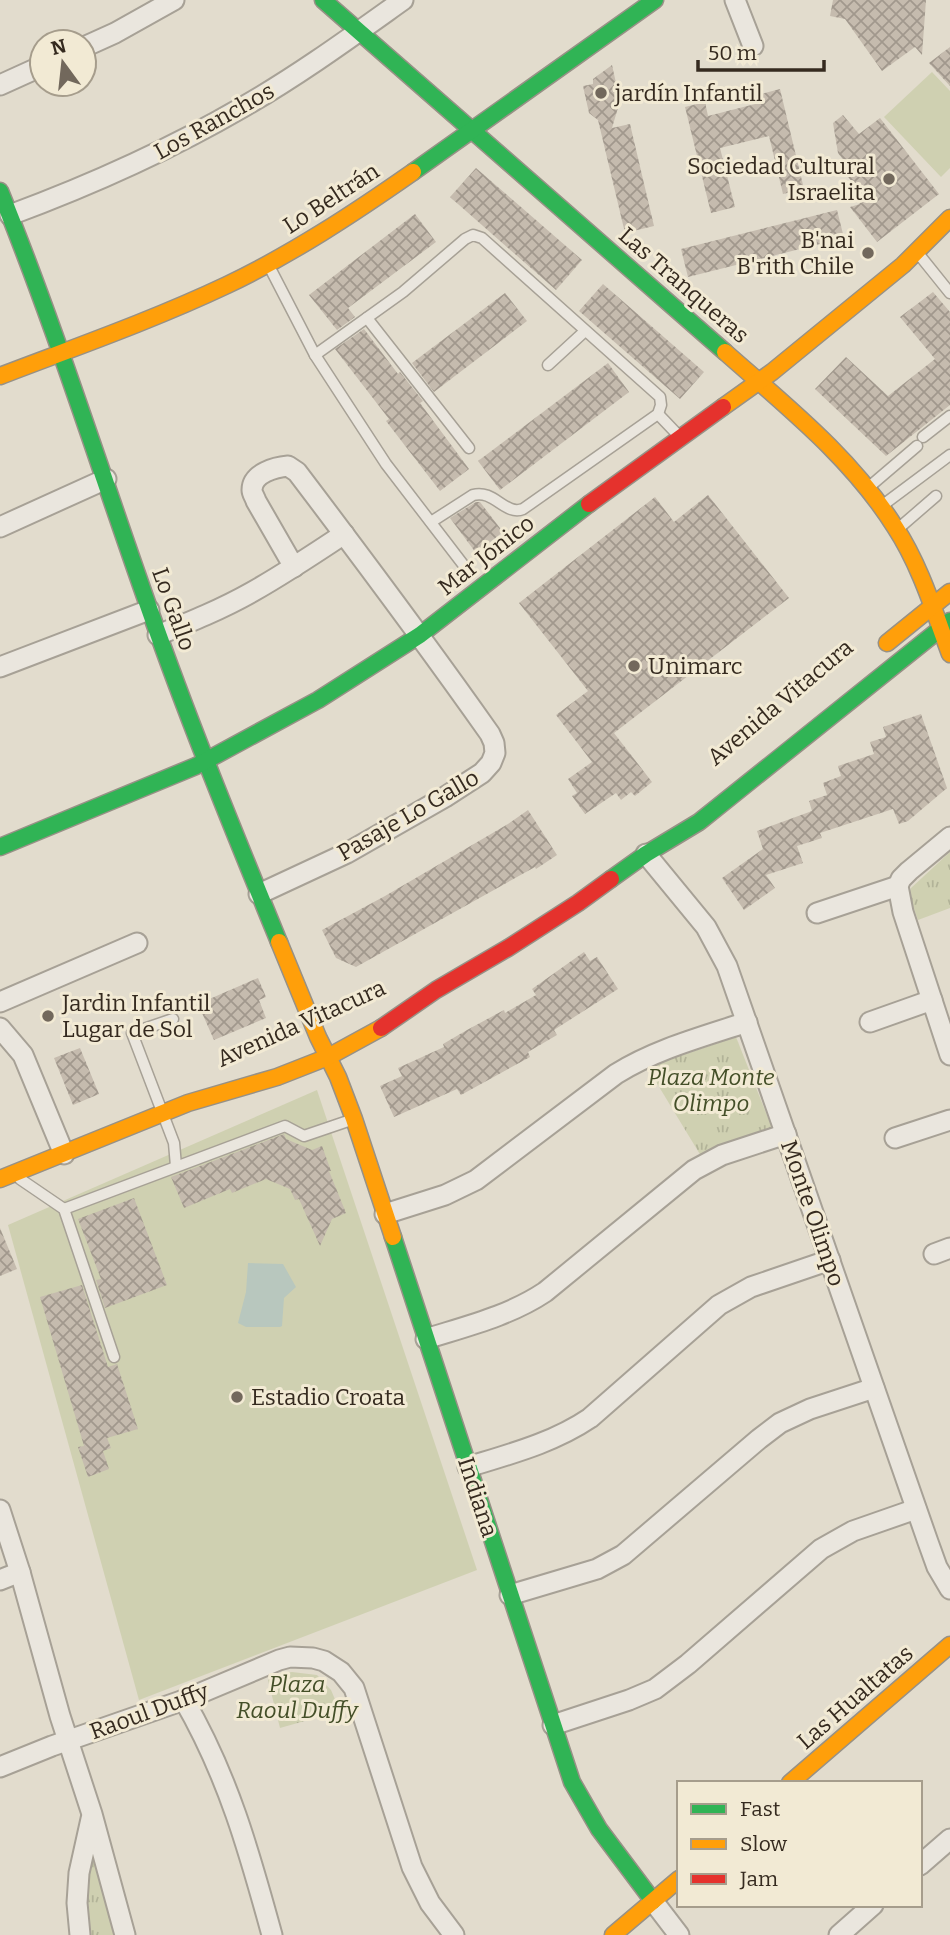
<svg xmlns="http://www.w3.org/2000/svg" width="950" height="1935" font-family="Bitter,serif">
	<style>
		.park { fill: url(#park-tufts) }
		.garden { fill: #cfd0b1 }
		.water { fill: #b8c7be }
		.building { fill: url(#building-cross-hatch) }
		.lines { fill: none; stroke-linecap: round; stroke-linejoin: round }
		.lane-casing { stroke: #a7a196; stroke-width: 13 }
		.street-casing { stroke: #a7a196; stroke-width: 23 }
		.fast-casing { stroke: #979186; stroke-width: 19 }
		.slow-casing { stroke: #979186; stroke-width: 19 }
		.jam-casing { stroke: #979186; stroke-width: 19 }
		.lane { stroke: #eae6de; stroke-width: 10 }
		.street { stroke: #eae6de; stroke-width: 19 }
		.fast { stroke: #30b455; stroke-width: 16 }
		.slow { stroke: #ff9f0a; stroke-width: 16 }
		.jam { stroke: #e5322d; stroke-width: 16 }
		.poi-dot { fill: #72685c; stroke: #f2ead4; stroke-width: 2.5 }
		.labels { text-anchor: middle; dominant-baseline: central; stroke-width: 6; stroke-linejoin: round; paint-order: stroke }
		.poi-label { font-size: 23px; fill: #352a1f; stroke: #f2ead4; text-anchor: start }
		.street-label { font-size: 23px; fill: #352a1f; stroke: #f2ead4 }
		.park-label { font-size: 23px; font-style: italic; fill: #444f28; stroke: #f2ead4 }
	</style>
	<defs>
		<pattern id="park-tufts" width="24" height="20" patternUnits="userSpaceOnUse" patternTransform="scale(1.75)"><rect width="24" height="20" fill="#cfd0b1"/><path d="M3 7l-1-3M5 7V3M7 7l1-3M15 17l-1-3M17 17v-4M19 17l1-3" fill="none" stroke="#b2b398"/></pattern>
		<pattern id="building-cross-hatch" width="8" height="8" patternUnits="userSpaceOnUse" patternTransform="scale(1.75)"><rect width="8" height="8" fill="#c5bbae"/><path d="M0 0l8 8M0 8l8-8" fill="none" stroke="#a1988d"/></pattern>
	</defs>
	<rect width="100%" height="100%" fill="#e2dccd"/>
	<g class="park">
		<path d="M950 852V908L918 920 909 895 911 888Z"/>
		<path d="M736 1037 772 1128 701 1156 647 1067Z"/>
		<path d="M292 1672 317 1675 331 1690 340 1711 280 1728 268 1680 278 1674Z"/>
		<path d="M95 1852 117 1935H88L86 1916 87 1880Z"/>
	</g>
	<g class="garden">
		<path d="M932 72 950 91V168L941 177 884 117Z"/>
		<path d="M317 1090 477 1570 139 1700 8 1225Z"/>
	</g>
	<path class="water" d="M248 1263 283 1264 296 1287 284 1298 282 1326 280 1327H246L238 1323 246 1292Z"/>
	<g class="building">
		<path d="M833 0H926L922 55 915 47 882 71 845 19 830 16Z"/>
		<path d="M950 47V86L929 63Z"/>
		<path d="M612 65 620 101 612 128 630 124 654 226 625 233 598 120 589 113 583 86 593 84V79Z"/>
		<path d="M780 89 804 189 783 194 769 136 720 148 735 207 711 213 685 107 705 102 708 116 763 102 761 94Z"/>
		<path d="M843 115 859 134 880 118 939 194 877 242 850 207 860 204 848 189 854 185 846 174 851 170 838 153 833 123Z"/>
		<path d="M476 168 582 260 556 290 450 197Z"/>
		<path d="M837 210 844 238 688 277 681 249Z"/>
		<path d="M415 214 436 242 348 308 355 317 337 330 309 295Z"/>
		<path d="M603 284 704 372 680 399 579 311Z"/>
		<path d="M933 292 950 312V405L886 456 815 389 846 357 888 396 935 359 900 317Z"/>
		<path d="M505 293 527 321 434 392 412 363Z"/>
		<path d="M364 329 398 374 400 372 423 401 420 403 469 469 440 491 386 421 389 419 335 349Z"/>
		<path d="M608 363 629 392 500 490 478 461Z"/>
		<path d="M708 495 789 598 614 733 652 782 635 796 631 792 621 800 616 793 585 814 572 796 577 793 568 779 592 762 556 715 588 691 519 603 655 497 674 522Z"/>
		<path d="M476 502H480L503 532 476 553 450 518Z"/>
		<path d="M921 714 947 788 908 821 899 824 893 809 820 833 822 838 797 846 803 863 766 875 775 888 744 910 722 878 763 849 757 831 812 811 809 801 827 795 823 783 841 776 838 766 874 754 870 742 886 737 883 727Z"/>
		<path d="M528 810 557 855 536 869 535 867 356 967 336 958 322 930 385 896 508 824Z"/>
		<path d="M584 952 590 961 597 957 618 989 554 1030 557 1035 528 1052 530 1057 461 1095 457 1089 394 1117 380 1086 402 1076 398 1068 444 1047 443 1044 467 1030 504 1010 505 1013 536 995 532 989Z"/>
		<path d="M258 978 266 997 259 1000 266 1018 214 1040 198 1004Z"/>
		<path d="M80 1048 99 1094 73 1105 54 1058Z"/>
		<path d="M284 1134 286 1139 312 1150 322 1146 331 1171H329L346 1213 332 1219 320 1246 299 1199 295 1200 290 1189 266 1179 232 1193 230 1189 184 1208 171 1177Z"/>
		<path d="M134 1198 167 1285 105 1308 96 1280 101 1279 78 1219Z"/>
		<path d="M0 1228 17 1269 0 1276Z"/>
		<path d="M82 1285 108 1367 117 1364 138 1429 107 1438 111 1448 103 1451 109 1469 88 1477 78 1447 84 1446 40 1297Z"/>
	</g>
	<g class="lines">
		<defs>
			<g id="lane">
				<path d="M917 252 950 293"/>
				<path d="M269 266 315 355 386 464 465 567"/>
				<path d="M367 318 469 448"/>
				<path d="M315 355 403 292 465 239 473 235 482 238 660 397 661 405 658 414 523 509C505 516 494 489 473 495L431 522"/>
				<path d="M548 365 585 331"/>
				<path d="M658 414 678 435"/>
				<path d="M923 437 950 416"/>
				<path d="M869 487 917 446"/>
				<path d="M883 505 950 455"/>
				<path d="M899 528 936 496"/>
				<path d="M173 1019 132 1033 174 1143 176 1166"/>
				<path d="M20 1179 64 1209 114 1357"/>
				<path d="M64 1209 285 1126 304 1136 351 1120"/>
			</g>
			<g id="street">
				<path d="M735 0 753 46"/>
				<path d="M84 47 115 33 174 0"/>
				<path d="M0 85 42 66"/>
				<path d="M10 215C91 185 169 150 243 107 299 75 351 37 403 0"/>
				<path d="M0 527 106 479"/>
				<path d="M158 635C190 622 222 609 252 592 284 574 314 554 344 534"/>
				<path d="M0 667 149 610"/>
				<path d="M950 837 909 871 901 879 898 886 903 912 950 1055"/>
				<path d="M646 854 706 927 727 966 928 1542 937 1567 950 1589"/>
				<path d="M259 894 347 853 445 797 482 773 491 763 495 753 494 743 490 734C428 646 363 559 297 472L288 466C276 467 252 473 252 490 252 494 255 497 256 501L294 567"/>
				<path d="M817 913 898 886"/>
				<path d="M0 1002 137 943"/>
				<path d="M870 1022 932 1000"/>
				<path d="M0 1028 23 1055 64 1154"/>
				<path d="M895 1138 950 1120"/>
				<path d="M385 1214 445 1195 476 1180 616 1074C656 1049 702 1037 747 1022"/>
				<path d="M934 1254 950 1248"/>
				<path d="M426 1339C467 1326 509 1316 545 1292L694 1170 722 1155 786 1134"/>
				<path d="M468 1467C510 1454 553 1443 590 1418L719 1305 751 1287 830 1260"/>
				<path d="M0 1510 20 1572 60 1716 92 1814 125 1935"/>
				<path d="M0 1580 20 1572"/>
				<path d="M510 1595 597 1569 623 1555 759 1439 780 1423 810 1409 874 1388"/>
				<path d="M184 1700C228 1776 249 1851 272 1935"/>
				<path d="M553 1725 629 1700 655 1689 688 1664 821 1549 853 1531 916 1509"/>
				<path d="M0 1767 52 1746 184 1700 279 1660 290 1657 313 1658 324 1661 341 1672 354 1688 412 1867 430 1903 454 1935"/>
				<path d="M920 1865 950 1839"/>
				<path d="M653 1901 679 1935"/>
				<path d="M80 1935 77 1903 79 1873 91 1819"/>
				<path d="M839 1935 873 1905"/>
			</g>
			<g id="fast">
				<path d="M323 0 725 352"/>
				<path d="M413 172 655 0"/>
				<path d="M0 191C56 329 100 470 150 611 189 722 234 832 279 942"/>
				<path d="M0 847 196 766 318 700 420 635 589 504"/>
				<path d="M611 879 646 854 699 822 950 621"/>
				<path d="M393 1237 572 1782 599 1829 653 1901"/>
			</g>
			<g id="slow">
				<path d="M725 352C786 406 851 457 895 527 920 565 934 611 950 654"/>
				<path d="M0 376C76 347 153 320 227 285 292 254 353 214 413 172"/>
				<path d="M723 407 772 372 903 265 950 218"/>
				<path d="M887 643 950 592"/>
				<path d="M279 942 318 1037 338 1077 354 1119 393 1237"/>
				<path d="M0 1179 188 1103 277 1077 328 1057 381 1028"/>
				<path d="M790 1783 950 1645"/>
				<path d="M613 1935 679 1879"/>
			</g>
			<g id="jam">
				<path d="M589 504 723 407"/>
				<path d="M381 1028 436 990 508 948 578 903 611 879"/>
			</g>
		</defs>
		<use href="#lane" class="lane-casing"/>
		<use href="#street" class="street-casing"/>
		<use href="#fast" class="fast-casing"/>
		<use href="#slow" class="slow-casing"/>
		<use href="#jam" class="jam-casing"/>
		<use href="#lane" class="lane"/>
		<use href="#street" class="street"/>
		<use href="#fast" class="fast"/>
		<use href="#slow" class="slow"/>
		<use href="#jam" class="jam"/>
	</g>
	<g class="poi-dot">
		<circle cx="601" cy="93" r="7"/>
		<circle cx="889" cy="179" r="7"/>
		<circle cx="868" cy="253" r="7"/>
		<circle cx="634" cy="666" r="7"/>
		<circle cx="48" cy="1016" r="7"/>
		<circle cx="237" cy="1397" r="7"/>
	</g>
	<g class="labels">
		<g class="poi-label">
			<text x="615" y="93">jardín Infantil</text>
			<text x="875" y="166" text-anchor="end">Sociedad Cultural<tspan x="875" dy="26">Israelita</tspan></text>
			<text x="854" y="240" text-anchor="end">B'nai<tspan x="854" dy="26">B'rith Chile</tspan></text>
			<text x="648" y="666">Unimarc</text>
			<text x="62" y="1003">Jardin Infantil<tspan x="62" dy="26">Lugar de Sol</tspan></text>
			<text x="251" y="1397">Estadio Croata</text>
		</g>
		<g class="street-label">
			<text transform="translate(214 121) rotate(-29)">Los Ranchos</text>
			<text transform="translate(331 198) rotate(-33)">Lo Beltrán</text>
			<text transform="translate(684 285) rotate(41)">Las Tranqueras</text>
			<text transform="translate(486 555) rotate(-38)">Mar Jónico</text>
			<text transform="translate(174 609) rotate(70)">Lo Gallo</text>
			<text transform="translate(780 702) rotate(-40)">Avenida Vitacura</text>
			<text transform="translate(408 815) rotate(-30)">Pasaje Lo Gallo</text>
			<text transform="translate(301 1023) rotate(-24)">Avenida Vitacura</text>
			<text transform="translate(813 1213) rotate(71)">Monte Olimpo</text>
			<text transform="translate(478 1497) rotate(72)">Indiana</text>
			<text transform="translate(855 1697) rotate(-41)">Las Hualtatas</text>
			<text transform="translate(149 1711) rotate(-20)">Raoul Duffy</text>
		</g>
		<g class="park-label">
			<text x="711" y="1077">Plaza Monte<tspan x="711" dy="26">Olimpo</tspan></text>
			<text x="297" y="1684">Plaza<tspan x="297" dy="26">Raoul Duffy</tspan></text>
		</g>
	</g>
	<rect x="677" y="1781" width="245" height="126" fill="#f2ead4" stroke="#a69d8c" stroke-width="2"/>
	<rect x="691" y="1804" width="35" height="10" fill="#30b455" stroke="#a69d8c" stroke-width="2"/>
	<text x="740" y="1816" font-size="21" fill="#352a1f">Fast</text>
	<rect x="691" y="1839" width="35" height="10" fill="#ff9f0a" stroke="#a69d8c" stroke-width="2"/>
	<text x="740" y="1851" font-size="21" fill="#352a1f">Slow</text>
	<rect x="691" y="1874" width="35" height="10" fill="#e5322d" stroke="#a69d8c" stroke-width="2"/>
	<text x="740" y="1886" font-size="21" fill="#352a1f">Jam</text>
	<g transform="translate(63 63) rotate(345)"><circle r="33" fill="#f2ead4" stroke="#a69d8c" stroke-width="2"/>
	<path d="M0-5L12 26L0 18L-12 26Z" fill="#72685c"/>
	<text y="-10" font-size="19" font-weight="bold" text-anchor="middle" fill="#352a1f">N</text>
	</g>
	<path d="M698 60v10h126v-10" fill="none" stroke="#352a1f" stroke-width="3.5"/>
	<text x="708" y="60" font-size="21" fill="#352a1f" stroke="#f2ead4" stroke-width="5" paint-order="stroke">50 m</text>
</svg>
